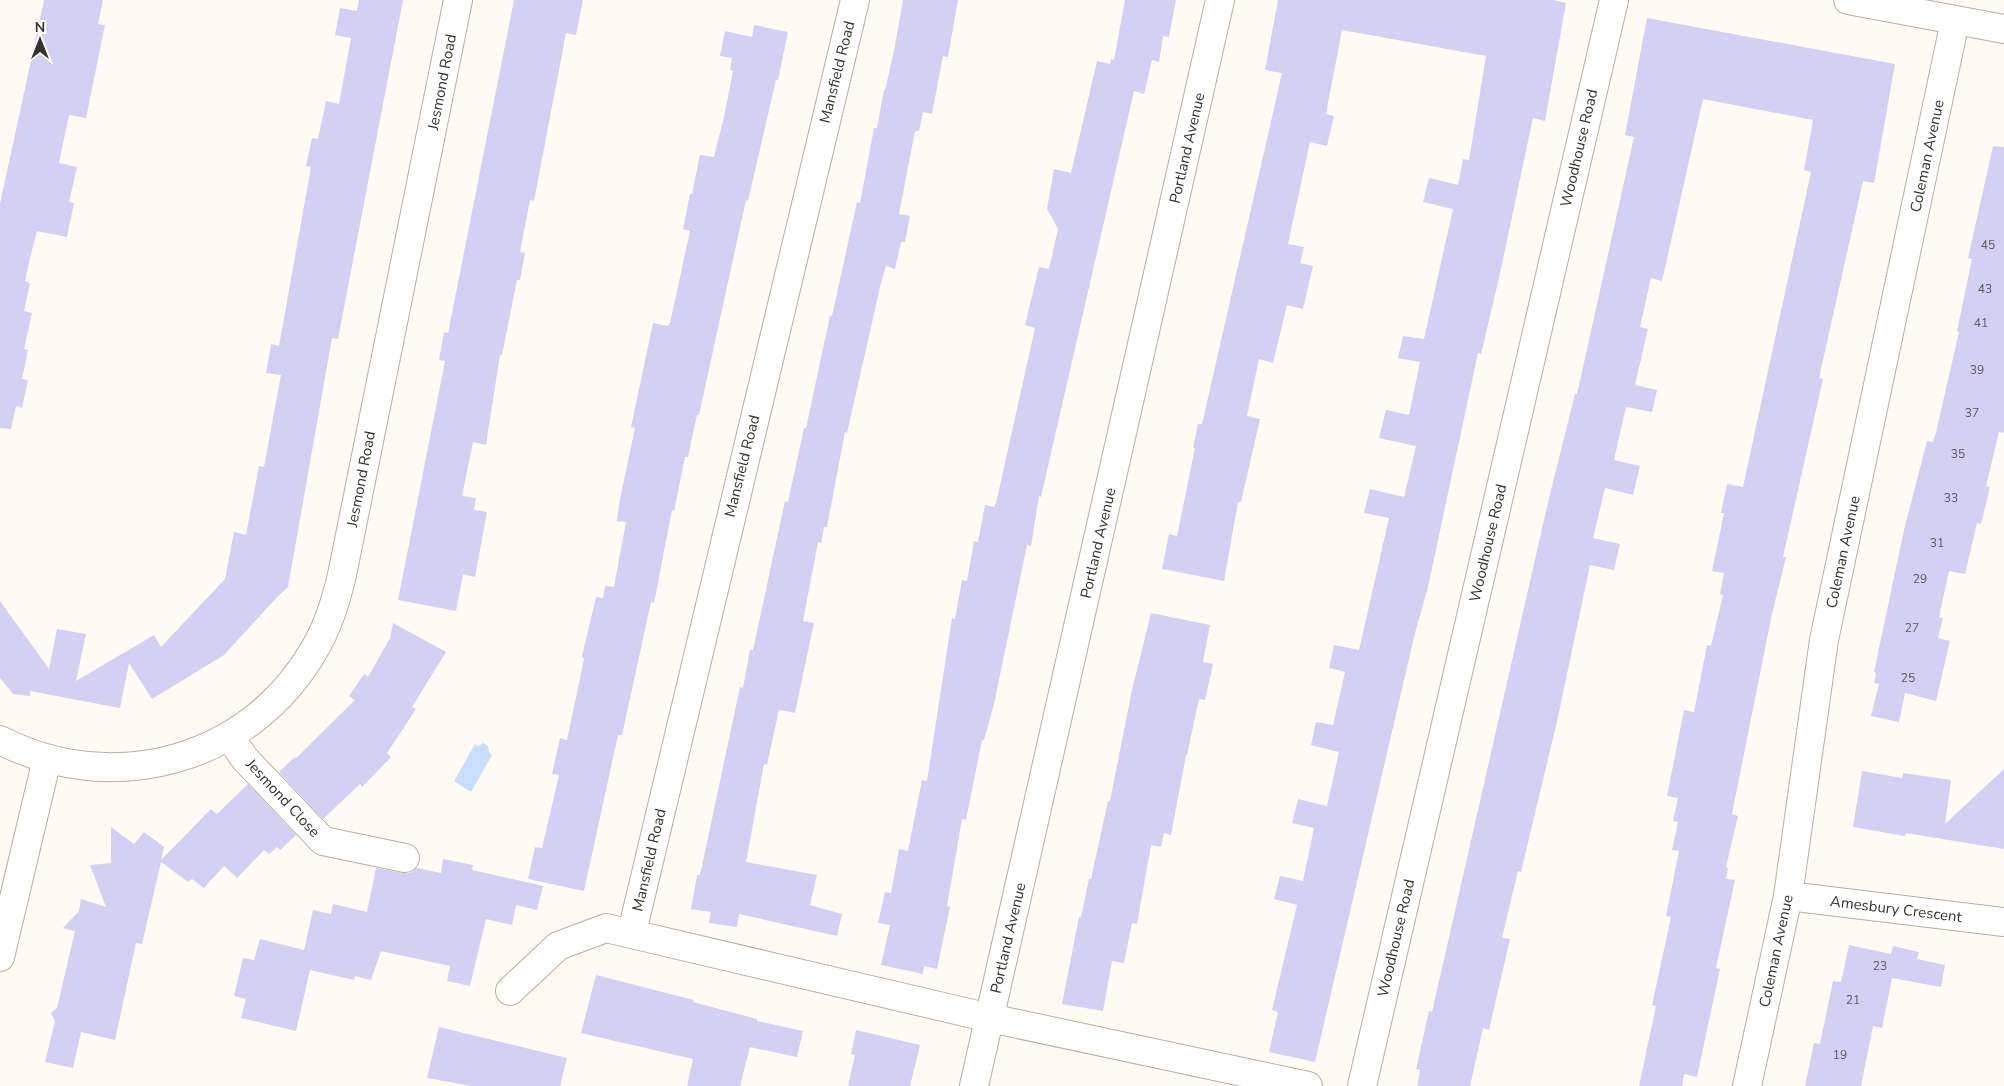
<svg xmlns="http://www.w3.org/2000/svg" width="2004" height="1086" font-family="'Nunito Sans',sans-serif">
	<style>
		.water { fill: #c7defe }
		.building { fill: #d3d0f4 }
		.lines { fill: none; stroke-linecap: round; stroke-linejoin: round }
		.minor-casing { stroke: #b9ae9d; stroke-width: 30 }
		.minor { stroke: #fff; stroke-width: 28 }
		.labels { text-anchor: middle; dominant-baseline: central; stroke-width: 4.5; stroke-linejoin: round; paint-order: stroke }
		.number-label { font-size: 12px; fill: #5d595c }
		.street-label { font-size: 15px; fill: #36312a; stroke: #fff }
	</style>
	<rect width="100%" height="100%" fill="#fffaf3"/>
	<path class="water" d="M483 743 488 746 489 752 492 755 471 792 454 781 475 744 478 746Z"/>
	<g class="building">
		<path d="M44 0H103L98 24 105 25 86 118 69 115 59 163 77 167 69 202 74 203 67 237 37 231 30 258 25 281 30 283 24 311 32 313 24 349 28 350 22 379 28 380 22 408 16 406 11 429 0 428V204Z"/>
		<path d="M359 0H403L338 339 332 338 288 587 279 595 224 655 152 699 129 663 120 708 30 691V696L13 694 0 678V601L49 669 57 629 86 634 76 681 154 635 161 647 225 579 234 532 246 535 259 466 264 467 281 375 266 373 271 344 279 346 311 167 306 166 312 138 318 139 326 101 339 104 351 38 335 35 340 8 357 11Z"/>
		<path d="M514 0H583L576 35 566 33 534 201 530 200 520 252 525 253 520 280H517L502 355H500L486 445 473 442 462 496 476 498 474 510 487 512 475 577 463 574 456 611 398 600 445 361 439 360 444 332 448 333Z"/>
		<path d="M903 0H958L948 57 943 56 932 114 923 112 919 131H915L899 214 910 216 905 242H901L895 269 886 266 881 283 847 433 845 432 827 527H824L821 543 818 542 803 621 814 623 795 713 779 710 767 765 764 764 746 862 817 875 810 905 842 914 837 936 739 914 737 927 709 923 711 912 691 909 697 875H700L740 687 743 688 750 650H753L785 501 788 502 804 428H806L830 316H832L857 202 860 203 874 128H877L884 90H885L894 51Z"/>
		<path d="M1125 0H1176L1169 37 1163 36 1159 62 1152 60 1144 94 1134 91 1041 497 1039 496 1031 546 1027 545 994 704 984 740H982L966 820 962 819 947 906 950 907 937 969 924 966 923 974 881 965 890 925 878 923 885 892 891 893 899 849 908 851 922 780 927 781 952 618 955 619 962 580 967 581 974 541 978 542 985 505 994 507 996 503 1035 328 1025 325 1039 267 1049 269 1058 229 1047 209 1054 169 1071 173 1097 61 1110 64 1111 59 1114 60Z"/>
		<path d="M1278 0H1553L1566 3 1545 121 1533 118 1499 278 1481 354 1478 353 1428 587 1415 633 1315 1062 1269 1052 1278 1012 1272 1010 1297 905 1274 899 1280 876 1303 881 1314 828 1292 823 1298 799 1327 806 1339 752 1311 745 1316 722 1333 725 1345 672 1329 668 1334 645 1359 650 1389 518 1364 513 1370 489 1404 497 1416 446 1379 438 1386 410 1409 415 1420 362 1398 358 1403 336 1424 339 1453 209 1423 202 1429 178 1458 185 1463 159 1469 160 1486 56 1342 30 1326 114 1334 116 1327 146 1310 142 1288 244 1304 247 1300 263 1313 266 1303 309 1287 305 1273 363 1259 359 1247 416 1260 419 1241 502H1238L1224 581 1162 569 1169 534 1177 536 1195 448H1193L1198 424H1202L1282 73 1265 70Z"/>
		<path d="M1647 18 1895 64 1874 183 1863 181 1836 302 1819 378 1823 379 1783 557H1786L1772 614 1732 814 1738 816 1726 867 1728 868 1726 879 1735 880 1716 968 1720 969 1697 1077 1684 1074 1682 1086H1639L1656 1006 1652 1005 1671 917 1666 916 1679 851 1672 850 1678 822 1673 821 1678 798 1667 796 1684 710 1694 712 1707 645 1711 646 1723 595 1720 594 1724 573 1712 571 1724 513H1721L1727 484 1743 487 1811 172 1804 170 1813 120 1703 99 1662 281 1651 278 1640 327 1648 329 1635 385 1657 390 1652 412 1626 407 1614 460 1640 466 1633 495 1605 488 1593 538 1620 544 1614 570 1590 565 1558 717 1521 872 1518 871 1502 938 1510 939 1489 1030 1483 1028 1470 1086H1417L1420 1070 1416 1069 1423 1038 1429 1011 1432 1012 1549 498 1575 394H1577L1634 137 1625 135Z"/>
		<path d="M754 25 788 32 778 80H776L748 201 746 200 699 415H697L688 457H685L674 511 672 510 654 603 651 602 622 735H618L584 891 528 879 535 847 542 848 559 775 552 774 560 738 567 740 584 659 582 656 596 597 603 598 605 586 614 587 626 522 617 521 620 499 635 428 631 427 653 323 668 326 670 323 690 231 683 229 690 194H692L700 155 714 157 724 117 733 71 730 70 732 58 720 56 725 31 752 37Z"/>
		<path d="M1993 146 2004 147V433L1999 432 1986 486 1990 487 1981 524 1977 523 1965 574 1949 571 1939 617 1943 618 1938 638 1950 641 1936 701 1905 693 1899 722 1871 716 1879 684 1874 683 1876 673 1874 672 1904 530 1927 441 1933 442 1936 432 1959 332 1957 331 1972 259 1968 258Z"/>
		<path d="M1151 613 1210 625 1203 662 1213 664 1205 700 1199 699 1187 755H1186L1171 835 1164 833 1161 847 1151 845 1137 924 1132 923 1124 963 1112 961 1103 1011 1062 1004 1079 917H1081L1089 879H1091L1108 801H1110L1132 690Z"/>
		<path d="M393 623 446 652 412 707 416 709 387 753 391 757 362 787 360 784 323 819 279 772 295 757 296 758 355 700 349 696 364 674 368 677 390 638Z"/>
		<path d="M2004 769V849L1906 833 1905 836 1853 827 1862 771 1902 778 1903 773 1951 780 1945 824Z"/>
		<path d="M248 784 296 835 280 850 277 847 269 854 264 850 237 878 224 866 204 888 192 879 188 882 161 862 142 944 136 943 115 1040 81 1032 73 1068 45 1062 55 1021 51 1013 57 1008 75 931 63 928 79 911 81 899 106 907 90 865 111 863V827L134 844 144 832 164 847 161 860 211 809 217 814Z"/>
		<path d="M443 859 473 865 472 870 543 886 537 910 516 905 512 925 486 919 470 986 447 981 450 966 381 951 371 980 355 976 354 980 310 970 296 1031 241 1018 246 999 234 996 243 958 254 960 260 939 304 950 313 910 331 914 333 904 367 912 376 868 402 873H410L417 868 441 873Z"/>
		<path d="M1849 945 1891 954 1893 946 1919 952 1917 959 1945 965 1941 987 1892 978 1882 1028 1873 1026 1861 1086H1805L1814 1043 1820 1044 1833 981 1841 982Z"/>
		<path d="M596 975 694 1000 693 1002 757 1019V1021L803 1031 797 1057 750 1047 740 1086H687L693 1059 581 1033Z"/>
		<path d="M439 1027 567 1058 560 1086H471L427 1078Z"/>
		<path d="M856 1030 920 1045 910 1086H848L855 1055 851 1054Z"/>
	</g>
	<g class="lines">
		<defs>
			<g id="minor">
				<path d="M1848 0 2004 29"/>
				<path d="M229 736 245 759 323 841 405 858"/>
				<path d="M0 740C113 798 250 761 314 650 328 627 336 601 342 575L458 0"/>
				<path d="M1788 896 2004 922"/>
				<path d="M632 932 855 0"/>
				<path d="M0 957 47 759"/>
				<path d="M510 991 558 946 606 928 990 1018 1308 1086"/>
				<path d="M974 1086 1220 0"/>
				<path d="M1362 1086 1614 0"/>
				<path d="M1747 1086 1788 896 1824 640 1955 21"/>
			</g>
		</defs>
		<use href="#minor" class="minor-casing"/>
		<use href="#minor" class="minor"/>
	</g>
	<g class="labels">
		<g class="number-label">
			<text x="1988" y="245">45</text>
			<text x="1985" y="289">43</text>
			<text x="1981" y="323">41</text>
			<text x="1977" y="370">39</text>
			<text x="1972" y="413">37</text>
			<text x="1958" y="454">35</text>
			<text x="1951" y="498">33</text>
			<text x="1937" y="543">31</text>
			<text x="1920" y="579">29</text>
			<text x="1912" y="628">27</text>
			<text x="1908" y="678">25</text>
			<text x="1880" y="966">23</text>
			<text x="1853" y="1000">21</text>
			<text x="1840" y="1055">19</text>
		</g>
		<g class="street-label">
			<text transform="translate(837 72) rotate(-76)">Mansfield Road</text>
			<text transform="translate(442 82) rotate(-79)">Jesmond Road</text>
			<text transform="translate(1187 148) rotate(-77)">Portland Avenue</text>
			<text transform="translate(1579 148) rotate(-77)">Woodhouse Road</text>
			<text transform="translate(1927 156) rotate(-78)">Coleman Avenue</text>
			<text transform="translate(742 466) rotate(-76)">Mansfield Road</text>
			<text transform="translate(361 479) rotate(-79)">Jesmond Road</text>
			<text transform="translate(1098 543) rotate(-77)">Portland Avenue</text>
			<text transform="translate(1488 543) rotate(-77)">Woodhouse Road</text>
			<text transform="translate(1843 552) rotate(-78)">Coleman Avenue</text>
			<text transform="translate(283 798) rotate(47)">Jesmond Close</text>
			<text transform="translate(649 860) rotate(-77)">Mansfield Road</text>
			<text transform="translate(1896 909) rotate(7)">Amesbury Crescent</text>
			<text transform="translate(1008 938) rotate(-77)">Portland Avenue</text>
			<text transform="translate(1396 938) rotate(-77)">Woodhouse Road</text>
			<text transform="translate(1776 951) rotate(-78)">Coleman Avenue</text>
		</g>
	</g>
	<g transform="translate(40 40)" stroke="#ffffff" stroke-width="4" paint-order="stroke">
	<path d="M0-4L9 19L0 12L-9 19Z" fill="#36312a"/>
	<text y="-8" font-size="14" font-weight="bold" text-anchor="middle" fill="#36312a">N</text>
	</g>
</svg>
